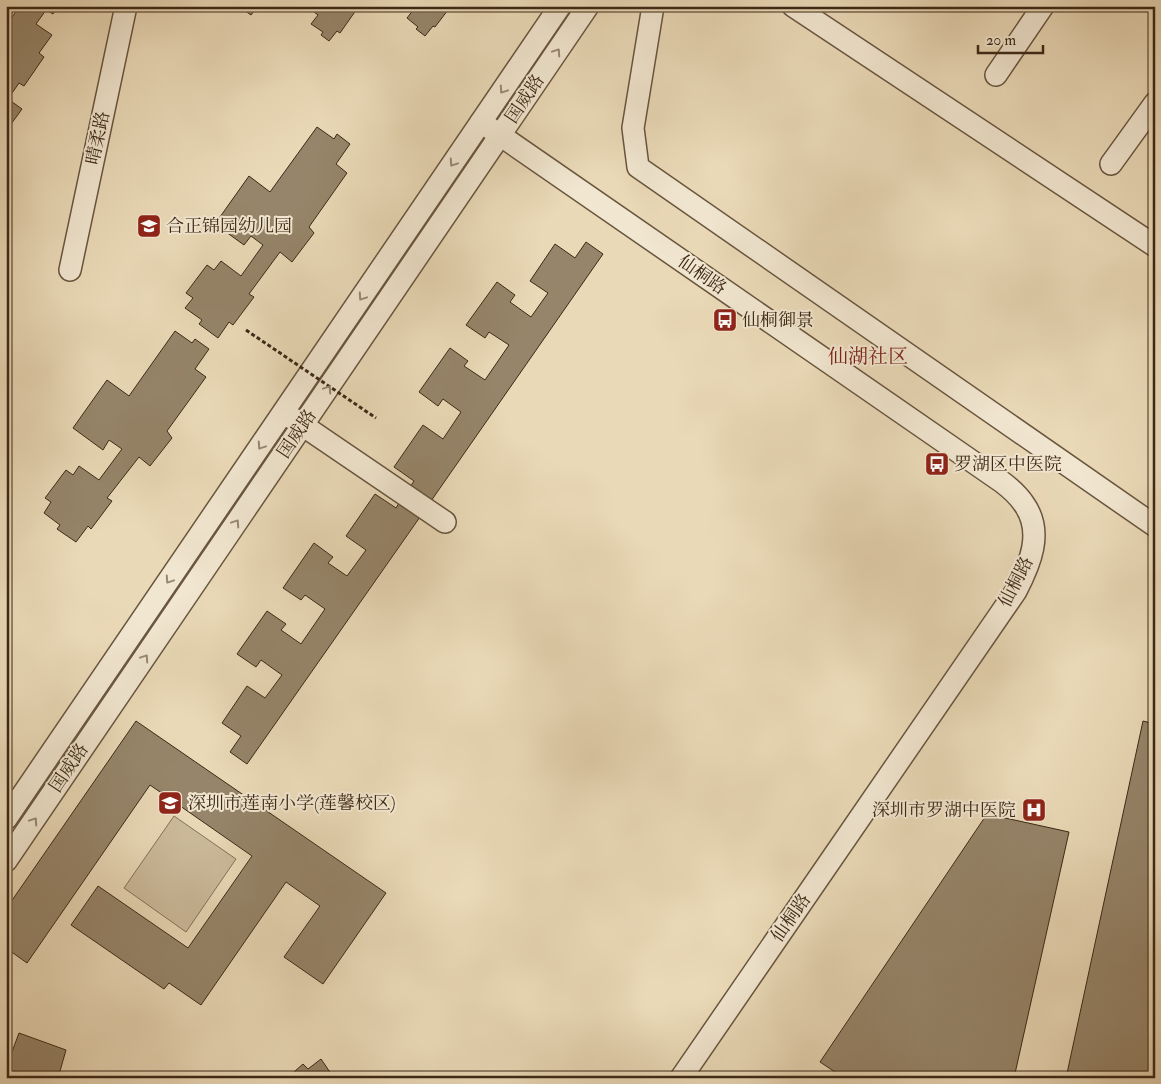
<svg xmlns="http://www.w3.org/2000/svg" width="1161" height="1084" font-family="'IM FELL Double Pica','Noto Serif SC',serif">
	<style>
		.garden { fill: #ccbb9c; stroke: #847259 }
		.building { fill: #96856a; stroke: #3c2916 }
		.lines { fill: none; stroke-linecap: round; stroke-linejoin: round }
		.minor-casing { stroke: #68553e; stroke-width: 24 }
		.minor { stroke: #f1e6d0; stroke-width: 21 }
		.path-bridge { stroke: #3c2916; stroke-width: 3; stroke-dasharray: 4 2.5; stroke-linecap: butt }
		.oneway { stroke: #968873 }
		.labels { text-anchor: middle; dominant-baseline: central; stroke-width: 4; stroke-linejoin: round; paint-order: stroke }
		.street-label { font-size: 18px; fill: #3c2916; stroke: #f1e6d0 }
		.poi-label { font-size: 18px; fill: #3c2916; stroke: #f1e6d0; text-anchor: start }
		.quarter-label { font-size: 20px; fill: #7a1f14; stroke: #f1e6d0 }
	</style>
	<rect width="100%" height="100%" fill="#ead9b7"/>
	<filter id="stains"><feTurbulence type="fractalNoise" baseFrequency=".004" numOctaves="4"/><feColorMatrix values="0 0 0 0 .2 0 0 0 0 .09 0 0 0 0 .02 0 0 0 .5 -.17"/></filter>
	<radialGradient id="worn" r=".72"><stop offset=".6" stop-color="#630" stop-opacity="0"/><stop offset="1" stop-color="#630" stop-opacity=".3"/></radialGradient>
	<path class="garden" d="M174 816 236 859 186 932 124 888Z"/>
	<g class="building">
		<path d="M12 6H58L53 14 46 10 36 24 52 35 39 53 44 57 24 86 19 83 8 99 22 109 6 131V26L17 10Z"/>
		<path d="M238 6H258L251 15Z"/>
		<path d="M319 6H359L340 33 337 31 329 41 321 35 323 32 311 24 318 15 314 12Z"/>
		<path d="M451 6 435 27 433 26 425 36 416 29 418 27 407 18 414 9 411 6Z"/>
		<path d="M317 127 334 139 337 134 350 144 336 164 347 173 309 227 314 233 292 262 280 252 249 294 254 297 233 325 229 322 218 338 199 324 202 320 185 308 193 298 186 293 207 265 214 270 221 261 241 276 263 245 251 236 244 245 215 224 249 176 270 192Z"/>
		<path d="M6 132 12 136 6 143Z"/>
		<path d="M586 242 603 254 431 501 410 487 414 481 394 467 423 425 443 439 461 412 443 399 438 406 419 392 450 348 468 361 464 366 485 380 509 345 489 332 485 338 466 325 497 282 515 295 510 302 531 317 548 293 530 281 555 244 575 258Z"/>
		<path d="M175 331 192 343 195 339 209 349 195 369 206 377 167 431 172 438 150 466 139 457 107 498 112 501 91 529 88 526 76 542 57 529 60 525 44 513 51 502 45 498 66 470 73 475 79 466 99 480 122 449 109 440 103 450 73 428 107 380 129 396Z"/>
		<path d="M375 494 396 508 399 503 420 517 247 764 230 752 241 736 222 723 247 686 265 698 282 675 261 660 256 667 237 654 267 611 286 624 281 630 301 644 325 609 305 595 301 600 283 588 314 543 333 557 328 563 347 576 366 550 346 536Z"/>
		<path d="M136 721 386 893 323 984 284 957 320 906 286 882 201 1005 169 983 164 989 71 925 98 886 188 948 252 856 150 785 27 963 6 948V909Z"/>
		<path d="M1143 721 1155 724V1078H1066Z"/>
		<path d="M987 814 1069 832 1014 1078H844L820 1062Z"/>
		<path d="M19 1033 66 1050 58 1078H6V1068Z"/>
		<path d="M321 1059 334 1078H287L303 1064 308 1069Z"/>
	</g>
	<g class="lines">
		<defs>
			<g id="minor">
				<path d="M653 6 633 128 638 167 1155 526"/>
				<path d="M793 6 1155 246"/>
				<path d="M996 75 1043 6"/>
				<path d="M481 122 1002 482C1010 488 1018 495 1024 504 1044 532 1030 564 1016 591L681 1078"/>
				<path d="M1111 164 1155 103"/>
				<path d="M70 270 126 6"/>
				<path d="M292 418 445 522"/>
				<path d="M6 819 560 6"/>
				<path d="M6 861 588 6"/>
			</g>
		</defs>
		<use href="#minor" class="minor-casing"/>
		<use href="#minor" class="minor"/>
		<path class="path-bridge" d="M246 330 376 418"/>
	</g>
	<defs><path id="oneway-chevron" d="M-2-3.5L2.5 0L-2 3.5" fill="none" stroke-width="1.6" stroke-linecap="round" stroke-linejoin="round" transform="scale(1.25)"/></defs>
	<g class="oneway">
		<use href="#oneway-chevron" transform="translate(557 52) rotate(-56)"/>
		<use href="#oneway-chevron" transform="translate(503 90) rotate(124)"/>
		<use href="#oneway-chevron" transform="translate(453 163) rotate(124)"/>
		<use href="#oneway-chevron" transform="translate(362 297) rotate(124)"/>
		<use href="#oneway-chevron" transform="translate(328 389) rotate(-56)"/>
		<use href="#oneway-chevron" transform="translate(261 446) rotate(124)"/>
		<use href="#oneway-chevron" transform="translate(236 523) rotate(-56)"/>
		<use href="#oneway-chevron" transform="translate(169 580) rotate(124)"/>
		<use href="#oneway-chevron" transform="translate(145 658) rotate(-56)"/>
		<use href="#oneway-chevron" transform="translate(34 821) rotate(-56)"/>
	</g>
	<defs>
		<symbol id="school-square" viewBox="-11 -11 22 22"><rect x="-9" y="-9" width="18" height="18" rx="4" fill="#8f2418" stroke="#f1e6d0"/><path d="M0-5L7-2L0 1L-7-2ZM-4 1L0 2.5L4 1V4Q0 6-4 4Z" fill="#fff"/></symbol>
		<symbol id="bus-square" viewBox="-11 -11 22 22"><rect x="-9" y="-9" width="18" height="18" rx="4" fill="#8f2418" stroke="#f1e6d0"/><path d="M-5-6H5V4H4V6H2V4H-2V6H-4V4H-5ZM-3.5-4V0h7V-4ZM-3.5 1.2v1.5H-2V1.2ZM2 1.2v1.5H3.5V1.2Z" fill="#fff"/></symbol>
		<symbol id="hospital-square" viewBox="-11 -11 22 22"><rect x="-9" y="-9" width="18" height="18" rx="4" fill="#8f2418" stroke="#f1e6d0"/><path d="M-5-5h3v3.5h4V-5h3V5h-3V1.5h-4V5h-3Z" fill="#fff"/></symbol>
	</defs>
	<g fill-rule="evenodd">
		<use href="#school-square" x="135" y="212" width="28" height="28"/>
		<use href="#bus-square" x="711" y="306" width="28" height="28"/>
		<use href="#bus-square" x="923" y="450" width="28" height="28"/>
		<use href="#school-square" x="156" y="789" width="28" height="28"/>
		<use href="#hospital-square" x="1020" y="796" width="28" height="28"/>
	</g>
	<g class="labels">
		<g class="street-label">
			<text transform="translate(525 99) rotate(-56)">国威路</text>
			<text transform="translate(98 138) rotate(-78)">晴柔路</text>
			<text transform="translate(702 275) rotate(35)">仙桐路</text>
			<text transform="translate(297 434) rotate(-56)">国威路</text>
			<text transform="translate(1016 582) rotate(-63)">仙桐路</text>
			<text transform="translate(69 768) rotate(-56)">国威路</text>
			<text transform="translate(791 918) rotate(-55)">仙桐路</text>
		</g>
		<g class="poi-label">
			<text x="166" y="226">合正锦园幼儿园</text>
			<text x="742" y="320">仙桐御景</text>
			<text x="954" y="464">罗湖区中医院</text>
			<text x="188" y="803">深圳市莲南小学(莲馨校区)</text>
			<text x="1016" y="810" text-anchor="end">深圳市罗湖中医院</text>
		</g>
		<g class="quarter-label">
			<text x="868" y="356">仙湖社区</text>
		</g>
	</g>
	<rect width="1161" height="1084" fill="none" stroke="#ead9b7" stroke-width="25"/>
	<rect x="8" y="8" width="1146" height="1069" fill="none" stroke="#3c2916" stroke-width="2.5"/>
	<rect x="12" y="12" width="1136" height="1059" fill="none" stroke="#3c2916"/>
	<path d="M978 45v8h65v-8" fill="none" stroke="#3c2916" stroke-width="2.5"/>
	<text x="986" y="45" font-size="15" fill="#3c2916" stroke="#f1e6d0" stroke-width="4" paint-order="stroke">20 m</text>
	<rect width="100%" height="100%" filter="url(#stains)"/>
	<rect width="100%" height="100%" fill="url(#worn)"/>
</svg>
